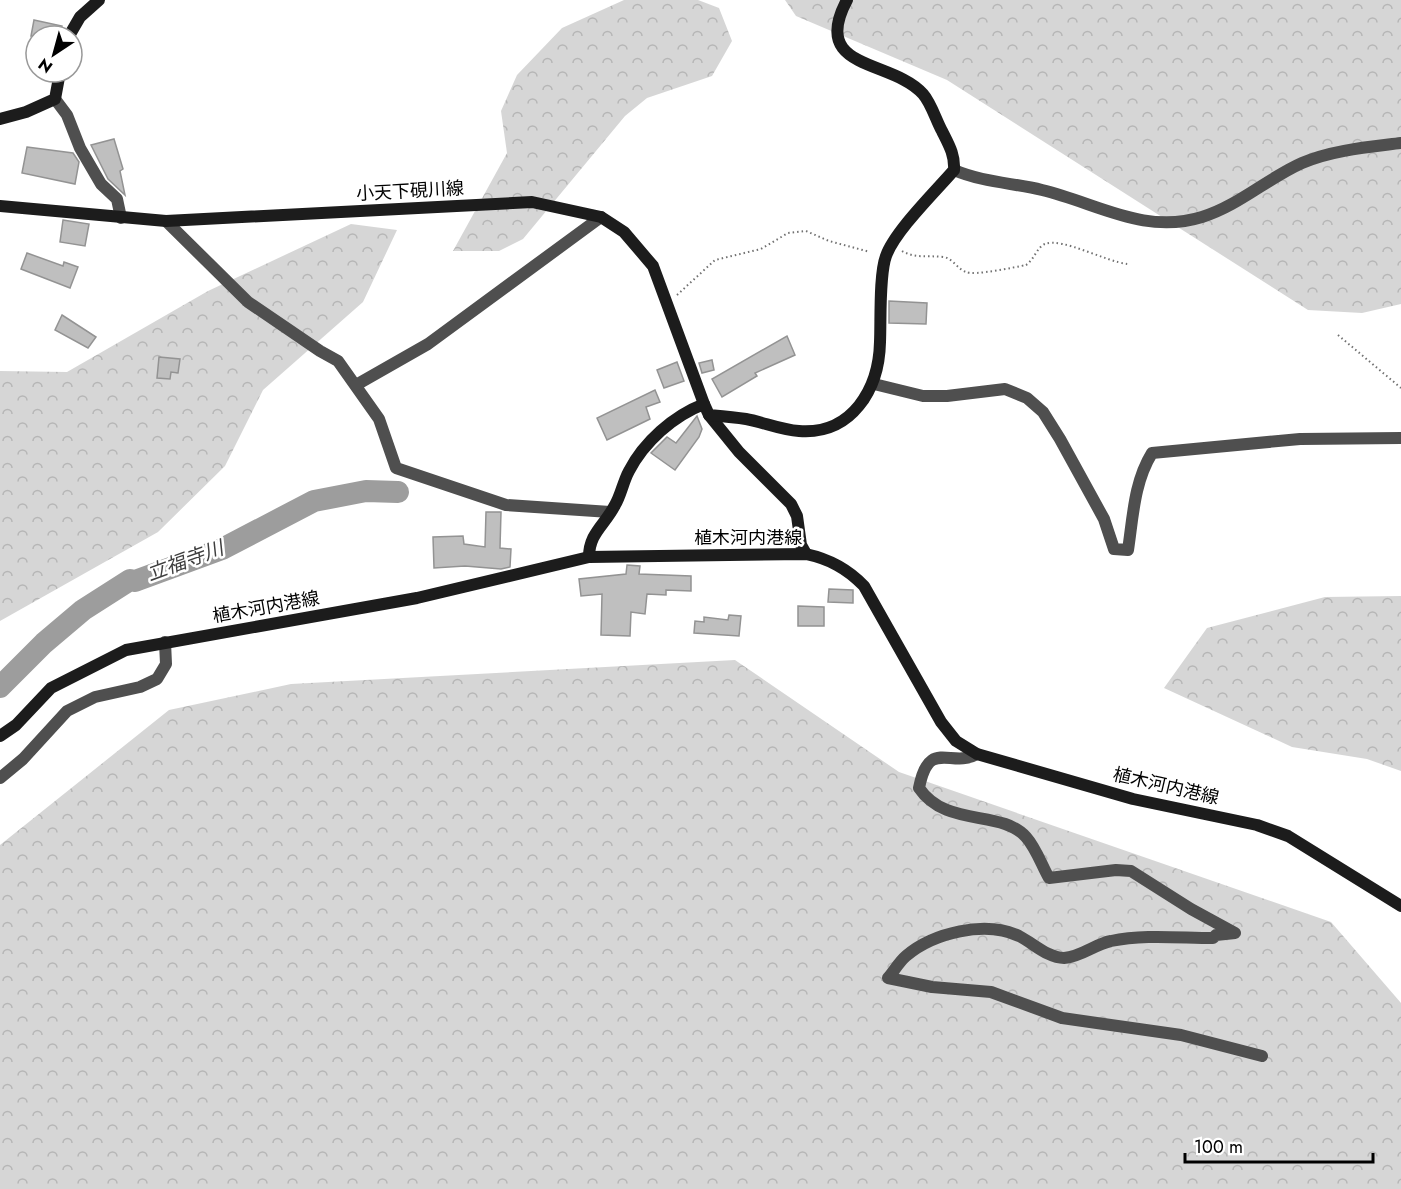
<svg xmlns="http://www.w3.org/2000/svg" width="1401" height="1189" font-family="Jost,'Noto Sans JP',sans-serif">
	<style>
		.forest { fill: url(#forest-crowns) }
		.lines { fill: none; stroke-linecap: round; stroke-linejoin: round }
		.river { stroke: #9d9d9d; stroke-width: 22 }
		.building { fill: #bfbfbf; stroke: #939393; stroke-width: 1.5 }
		.path { stroke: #717171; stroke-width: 2; stroke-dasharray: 1.5 3; stroke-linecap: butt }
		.minor { stroke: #4f4f4f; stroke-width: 12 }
		.secondary { stroke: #1c1c1c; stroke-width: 12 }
		.labels { text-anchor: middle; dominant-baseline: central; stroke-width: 5; stroke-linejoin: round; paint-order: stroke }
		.street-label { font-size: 18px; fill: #000; stroke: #fff }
		.water-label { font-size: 20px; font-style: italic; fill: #3e3e3e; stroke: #fff }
	</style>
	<defs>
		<pattern id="forest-crowns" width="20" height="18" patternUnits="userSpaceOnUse" patternTransform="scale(1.5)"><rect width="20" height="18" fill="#d6d6d6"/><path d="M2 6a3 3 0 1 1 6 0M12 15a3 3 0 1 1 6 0" fill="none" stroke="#b6b6b6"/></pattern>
	</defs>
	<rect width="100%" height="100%" fill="#fff"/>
	<g class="forest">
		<path d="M624 0H698L719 8 732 41 712 76 647 98 625 116 523 239 499 251H453L507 153 501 111 517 75 562 28Z"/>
		<path d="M785 0H1401V304L1362 313 1308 310 947 80 796 16Z"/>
		<path d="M351 224 397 230 363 302 263 390 225 466 158 532 0 621V371L67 372 208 291Z"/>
		<path d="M1401 596V771L1367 759 1292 747 1164 688 1207 628 1325 597Z"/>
		<path d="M735 660 899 772 1331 922 1401 1003V1189H0V845L169 710 291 684Z"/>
	</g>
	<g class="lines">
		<path class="river" d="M0 687 44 643 83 610 130 580 135 581 222 549 314 501 366 491 398 492"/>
	</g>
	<g class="building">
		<path d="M34 20 62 26 60 36H31Z"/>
		<path d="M114 139 123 169 120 171 125 195 108 179 91 145Z"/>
		<path d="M27 147 73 153 79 162 75 184 22 173Z"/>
		<path d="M63 220 89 224 85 246 60 242Z"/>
		<path d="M27 253 63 266 64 262 78 267 70 288 21 269Z"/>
		<path d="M889 301 927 303 926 324 889 323Z"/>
		<path d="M62 315 96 337 88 348 55 330Z"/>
		<path d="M787 336 795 355 755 373 757 376 722 397 712 379Z"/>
		<path d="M159 357 180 359 178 373 171 372 170 379 157 378Z"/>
		<path d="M712 360 714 370 702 373 699 363Z"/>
		<path d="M677 362 684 381 664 388 657 370Z"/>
		<path d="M655 390 660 402 646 407 650 419 607 440 597 418Z"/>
		<path d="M697 416 702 429 699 437 675 470 651 453 667 437 676 443Z"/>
		<path d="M486 512H501L500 548 511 549 510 567 501 569 465 566 434 568 433 537 463 536 464 544 485 547Z"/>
		<path d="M627 565 640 566 639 574 691 576V591L666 590V595L647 594 645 614 631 612 630 636 601 635 602 594 581 596 579 579 626 574Z"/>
		<path d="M829 589 853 590V603L828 602Z"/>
		<path d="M798 606 824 607V626H798Z"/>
		<path d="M729 615 741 616 739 636 694 633 695 621 704 622V617L728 620Z"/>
	</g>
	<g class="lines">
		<g class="path">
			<path d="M902 251C916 259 927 255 943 257 953 258 957 269 966 272 974 276 1016 267 1026 265 1034 260 1037 247 1045 244 1062 237 1106 262 1128 264"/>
			<path d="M677 295 715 260 761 249 788 233 806 231 829 241 870 252"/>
			<path d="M1338 335 1401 388"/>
		</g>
		<g class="minor">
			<path d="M55 99 67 115 80 148 101 184 117 199 121 218"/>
			<path d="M954 170C982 182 1013 183 1042 190 1097 203 1144 235 1202 217 1238 206 1268 178 1302 163 1332 150 1369 147 1401 143"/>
			<path d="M166 221 248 302 320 351 338 361 379 419 396 468 506 505 610 512"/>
			<path d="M874 384 923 396H947L1005 389 1027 398 1043 412 1060 439 1104 519 1114 549 1128 550C1133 517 1134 482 1152 453L1300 439 1401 438"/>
			<path d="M356 385 428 344 601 217"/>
			<path d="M977 754C951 769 929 737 919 788 946 828 1001 809 1026 837 1036 848 1042 866 1049 878L1116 870 1131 871 1191 909 1235 933 1216 935 1213 938C1180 938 1144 934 1111 941 1095 944 1081 957 1064 958 1048 958 1033 943 1019 936 985 920 933 933 906 956 899 962 894 971 888 978L932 987 991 992 1062 1018 1181 1035 1262 1056"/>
			<path d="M0 778 23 759 67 711 95 697 140 687 157 679 166 664 165 642"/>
		</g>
		<g class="secondary">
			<path d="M69 36 80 17 99 0"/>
			<path d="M0 119 26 112 55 99 60 72"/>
			<path d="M0 206 166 221 532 202 601 217 624 232 653 266 704 404"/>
			<path d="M709 415 739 452 791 504 797 516 801 545 806 554"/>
			<path d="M589 557C589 533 605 525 615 505 621 495 623 482 629 471 644 442 673 416 704 404L709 415C721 416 734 417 746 419 763 422 781 430 799 431 852 435 879 389 880 342 881 320 879 275 886 256 895 231 935 192 954 170 955 155 949 145 942 131 936 120 931 103 923 94 892 59 809 71 847 0"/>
			<path d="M0 736 16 725 51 688 126 650 417 598 589 557 806 554C829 559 847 568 864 586L941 722 956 741 977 754 1133 799 1257 825 1288 836 1401 906"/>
		</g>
	</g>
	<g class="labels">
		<g class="street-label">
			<text transform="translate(410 191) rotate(-3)">小天下硯川線</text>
			<text x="748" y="538">植木河内港線</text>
			<text transform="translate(266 607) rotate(-10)">植木河内港線</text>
			<text transform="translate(1166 786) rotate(13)">植木河内港線</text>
		</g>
		<g class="water-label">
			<text transform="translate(185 561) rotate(-20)">立福寺川</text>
		</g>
	</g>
	<g transform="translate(54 54) rotate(216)"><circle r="28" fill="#ffffff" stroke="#999999" stroke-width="1.5"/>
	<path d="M0-4.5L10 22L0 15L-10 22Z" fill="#000000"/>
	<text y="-9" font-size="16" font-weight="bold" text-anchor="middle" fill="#000000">N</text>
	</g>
	<path d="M1185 1153v9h188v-9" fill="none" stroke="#000000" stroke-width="3"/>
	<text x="1194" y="1153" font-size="18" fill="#000000" stroke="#ffffff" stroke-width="4.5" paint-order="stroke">100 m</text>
</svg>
